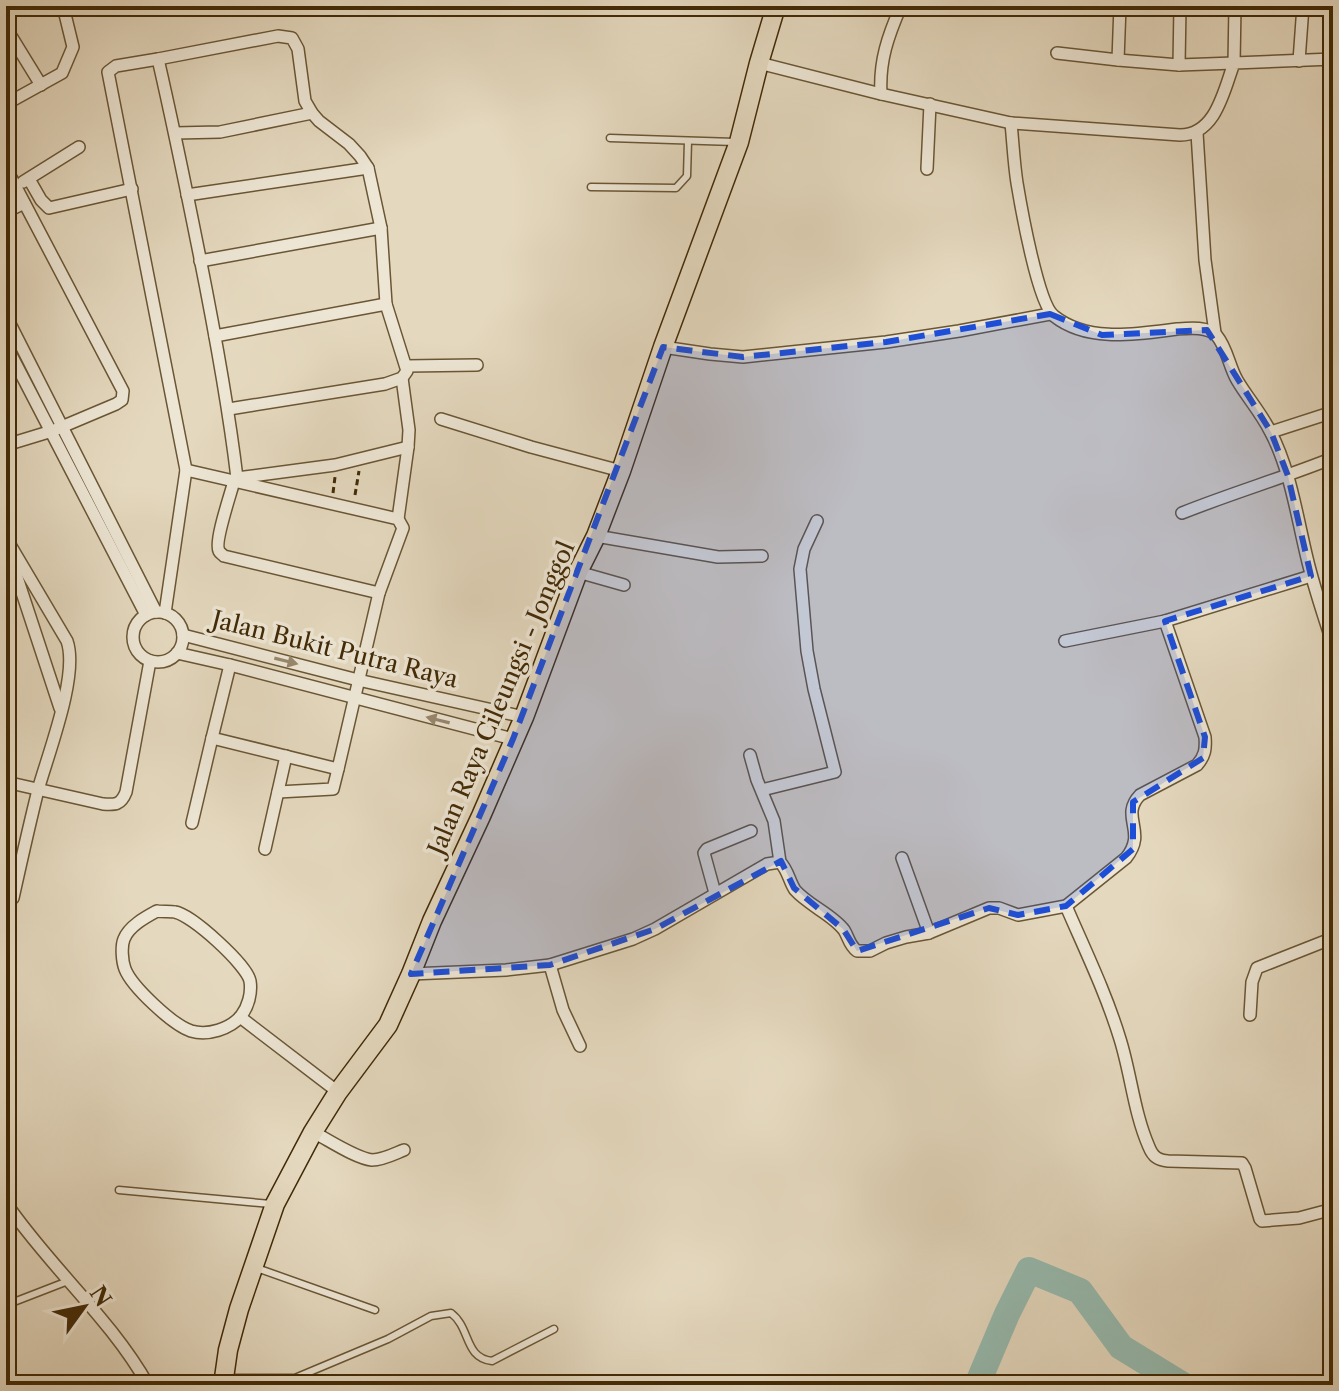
<svg xmlns="http://www.w3.org/2000/svg" width="1339" height="1391" font-family="'Libre Caslon Text',serif">
	<style>
		.lines { fill: none; stroke-linecap: round; stroke-linejoin: round }
		.river { stroke: #96baae; stroke-width: 26 }
		.service-casing { stroke: #6a5634; stroke-width: 9 }
		.minor-casing { stroke: #6a5634; stroke-width: 14 }
		.primary-casing { stroke: #422a06; stroke-width: 21 }
		.path { stroke: #422a06; stroke-width: 3; stroke-dasharray: 6 4; stroke-linecap: butt }
		.service { stroke: #ede6d5; stroke-width: 6 }
		.minor { stroke: #ede6d5; stroke-width: 11 }
		.primary { stroke: #e4d8be; stroke-width: 18 }
		.oneway { fill: #98886e }
		.marked { fill: #1d4ed8; fill-opacity: 0.2; stroke: #1d4ed8; stroke-width: 6; stroke-dasharray: 16 10; stroke-linejoin: round }
		.labels { text-anchor: middle; dominant-baseline: central; stroke-width: 7; stroke-linejoin: round; paint-order: stroke }
		.street-label { font-size: 24px; fill: #422a06; stroke: #ede6d5 }
	</style>
	<rect width="100%" height="100%" fill="#e4d8be"/>
	<filter id="stains"><feTurbulence type="fractalNoise" baseFrequency=".0025" numOctaves="4"/><feColorMatrix values="0 0 0 0 .2 0 0 0 0 .09 0 0 0 0 .02 0 0 0 .5 -.17"/></filter>
	<radialGradient id="worn" r=".72"><stop offset=".6" stop-color="#630" stop-opacity="0"/><stop offset="1" stop-color="#630" stop-opacity=".3"/></radialGradient>
	<g class="lines">
		<path class="river" d="M977 1385 1007 1314 1029 1270 1080 1291 1121 1347 1183 1385"/>
		<defs>
			<g id="service">
				<path d="M610 138 735 142"/>
				<path d="M591 187 676 188 687 176 688 141"/>
				<path d="M119 1190 271 1204"/>
				<path d="M254 1267 375 1310"/>
				<path d="M6 1305 68 1281"/>
				<path d="M225 1378H295L388 1339 431 1316 451 1313C471 1328 464 1358 492 1361L554 1329"/>
			</g>
			<g id="minor">
				<path d="M6 28 41 85"/>
				<path d="M1057 53 1118 60 1179 65 1234 63 1235 6"/>
				<path d="M158 59C173 124 186 188 199 253 214 328 228 402 237 478L234 481C231 493 214 542 219 551 220 553 222 554 224 556L379 593 338 769 212 738 230 665"/>
				<path d="M1118 60 1120 6"/>
				<path d="M1299 61 1303 6"/>
				<path d="M759 63 881 94 1011 123 1180 135C1216 135 1224 90 1234 63L1333 59"/>
				<path d="M1179 65 1180 6"/>
				<path d="M881 94C879 61 888 36 901 6"/>
				<path d="M6 104 62 73 73 47 63 6"/>
				<path d="M1011 123C1013 143 1014 164 1017 183 1021 207 1038 304 1054 316 1088 343 1137 334 1177 329 1189 328 1208 326 1217 336 1227 348 1229 366 1237 380 1247 397 1261 413 1270 431 1290 468 1297 517 1307 558 1314 588 1324 616 1333 645"/>
				<path d="M175 133 220 132 312 113"/>
				<path d="M1197 133 1205 260 1215 333"/>
				<path d="M6 168 123 391 122 400 116 404 52 431 6 445"/>
				<path d="M927 169 930 104"/>
				<path d="M29 179 41 200 49 208 132 189"/>
				<path d="M23 182 79 147"/>
				<path d="M187 195 368 168"/>
				<path d="M6 212 24 203"/>
				<path d="M200 261 381 228"/>
				<path d="M6 316 156 612"/>
				<path d="M215 336 386 304"/>
				<path d="M6 345 146 615"/>
				<path d="M663 347 710 354 743 357 886 342 959 331 1050 314"/>
				<path d="M406 366 477 365"/>
				<path d="M441 419 531 447 621 471"/>
				<path d="M1271 432 1333 412"/>
				<path d="M186 470 398 519 403 528 379 593"/>
				<path d="M237 478 335 465 408 447"/>
				<path d="M1182 513C1232 493 1283 478 1333 458"/>
				<path d="M398 519 408 447 409 430 402 378"/>
				<path d="M596 536 718 557 762 556"/>
				<path d="M6 538 67 641C79 675 48 754 38 790 29 826 21 862 13 898"/>
				<path d="M9 553 60 708"/>
				<path d="M578 572 624 585"/>
				<circle cx="158" cy="637" r="25"/>
				<path d="M165 613 186 470 108 72 116 66 158 59 278 36 292 38 298 49 305 101 312 113 319 121 349 144 360 156 368 168 381 228 386 304 407 371 402 378 385 384 229 409"/>
				<path d="M183 635 358 680 524 717"/>
				<path d="M1065 641 1165 621"/>
				<path d="M177 653 230 665 513 739"/>
				<path d="M750 755 757 780 774 821 780 862C788 870 789 881 795 890 808 905 833 915 844 930 849 938 849 945 857 951H870L886 943 906 937 929 933 989 908H999L1018 915 1066 906 1126 858C1148 831 1119 817 1140 795L1197 765C1205 756 1206 749 1205 737L1165 621 1311 576"/>
				<path d="M6 782 103 804C115 805 121 805 126 792L150 661"/>
				<path d="M762 790 835 772 814 689 807 651 800 569 804 549 817 521"/>
				<path d="M278 792 333 789 338 769"/>
				<path d="M192 823 212 738"/>
				<path d="M265 849 286 756"/>
				<path d="M902 858 929 933"/>
				<path d="M715 893 704 853 707 849 751 831"/>
				<path d="M1066 906C1085 950 1106 993 1120 1039 1131 1074 1134 1113 1149 1147 1153 1157 1158 1160 1168 1161L1242 1163 1245 1168 1260 1219 1262 1221 1299 1218 1333 1209"/>
				<path d="M157 911C162 912 170 911 175 912 192 915 247 965 250 981 252 993 248 1007 241 1016 230 1029 208 1036 191 1031 173 1025 132 987 125 969 122 961 121 946 124 939 129 926 146 917 157 911Z"/>
				<path d="M550 965 563 1010 580 1046"/>
				<path d="M411 974 506 970 550 965 633 939 655 929 767 864 780 862"/>
				<path d="M1250 1015 1252 982 1257 968 1333 938"/>
				<path d="M240 1017 338 1092"/>
				<path d="M313 1132C329 1140 355 1158 372 1160 383 1160 394 1154 404 1150"/>
				<path d="M6 1203C49 1266 111 1319 148 1385"/>
			</g>
			<path id="primary" d="M223 1385 228 1350 239 1309 275 1204 313 1132 338 1092 388 1025 411 974 432 921 481 816 524 717 578 572 596 536 621 471 663 347 739 142 759 63 776 6"/>
		</defs>
		<use href="#service" class="service-casing"/>
		<use href="#minor" class="minor-casing"/>
		<use href="#primary" class="primary-casing"/>
		<g class="path">
			<path d="M333 493 335 477"/>
			<path d="M355 495 359 471"/>
		</g>
		<use href="#service" class="service"/>
		<use href="#minor" class="minor"/>
		<use href="#primary" class="primary"/>
	</g>
	<defs><path id="oneway-solid" d="M-6-.8H1V-3.2L6.5 0L1 3.2V.8H-6Z" transform="scale(2)"/></defs>
	<g class="oneway">
		<use href="#oneway-solid" transform="translate(286 661) rotate(14)"/>
		<use href="#oneway-solid" transform="translate(438 720) rotate(-166)"/>
	</g>
	<path class="marked" d="M1050 314 1102 335 1207 330 1271 432 1288 476 1311 576 1165 621 1205 737 1203 758 1133 802V849L1066 906 1018 915 989 908 857 951 843 929 794 888 781 861 655 929 550 965 411 974 513 739 663 347 743 357 886 342Z"/>
	<g class="labels">
		<g class="street-label">
			<text transform="translate(335 649) rotate(14)">Jalan Bukit Putra Raya</text>
			<text transform="translate(501 698) rotate(-67)">Jalan Raya Cileungsi - Jonggol</text>
		</g>
	</g>
	<rect width="1339" height="1391" fill="none" stroke="#e4d8be" stroke-width="32"/>
	<rect x="8" y="8" width="1323" height="1375" fill="none" stroke="#422a06" stroke-width="4"/>
	<rect x="16" y="16" width="1307" height="1359" fill="none" stroke="#422a06" stroke-width="2"/>
	<g transform="translate(84 1307) rotate(57)" stroke="#ede6d5" stroke-width="6" paint-order="stroke">
	<path d="M0-6L14 30L0 20L-14 30Z" fill="#422a06"/>
	<text y="-12" font-size="22" font-weight="bold" text-anchor="middle" fill="#422a06">N</text>
	</g>
	<rect width="100%" height="100%" filter="url(#stains)"/>
	<rect width="100%" height="100%" fill="url(#worn)"/>
</svg>
